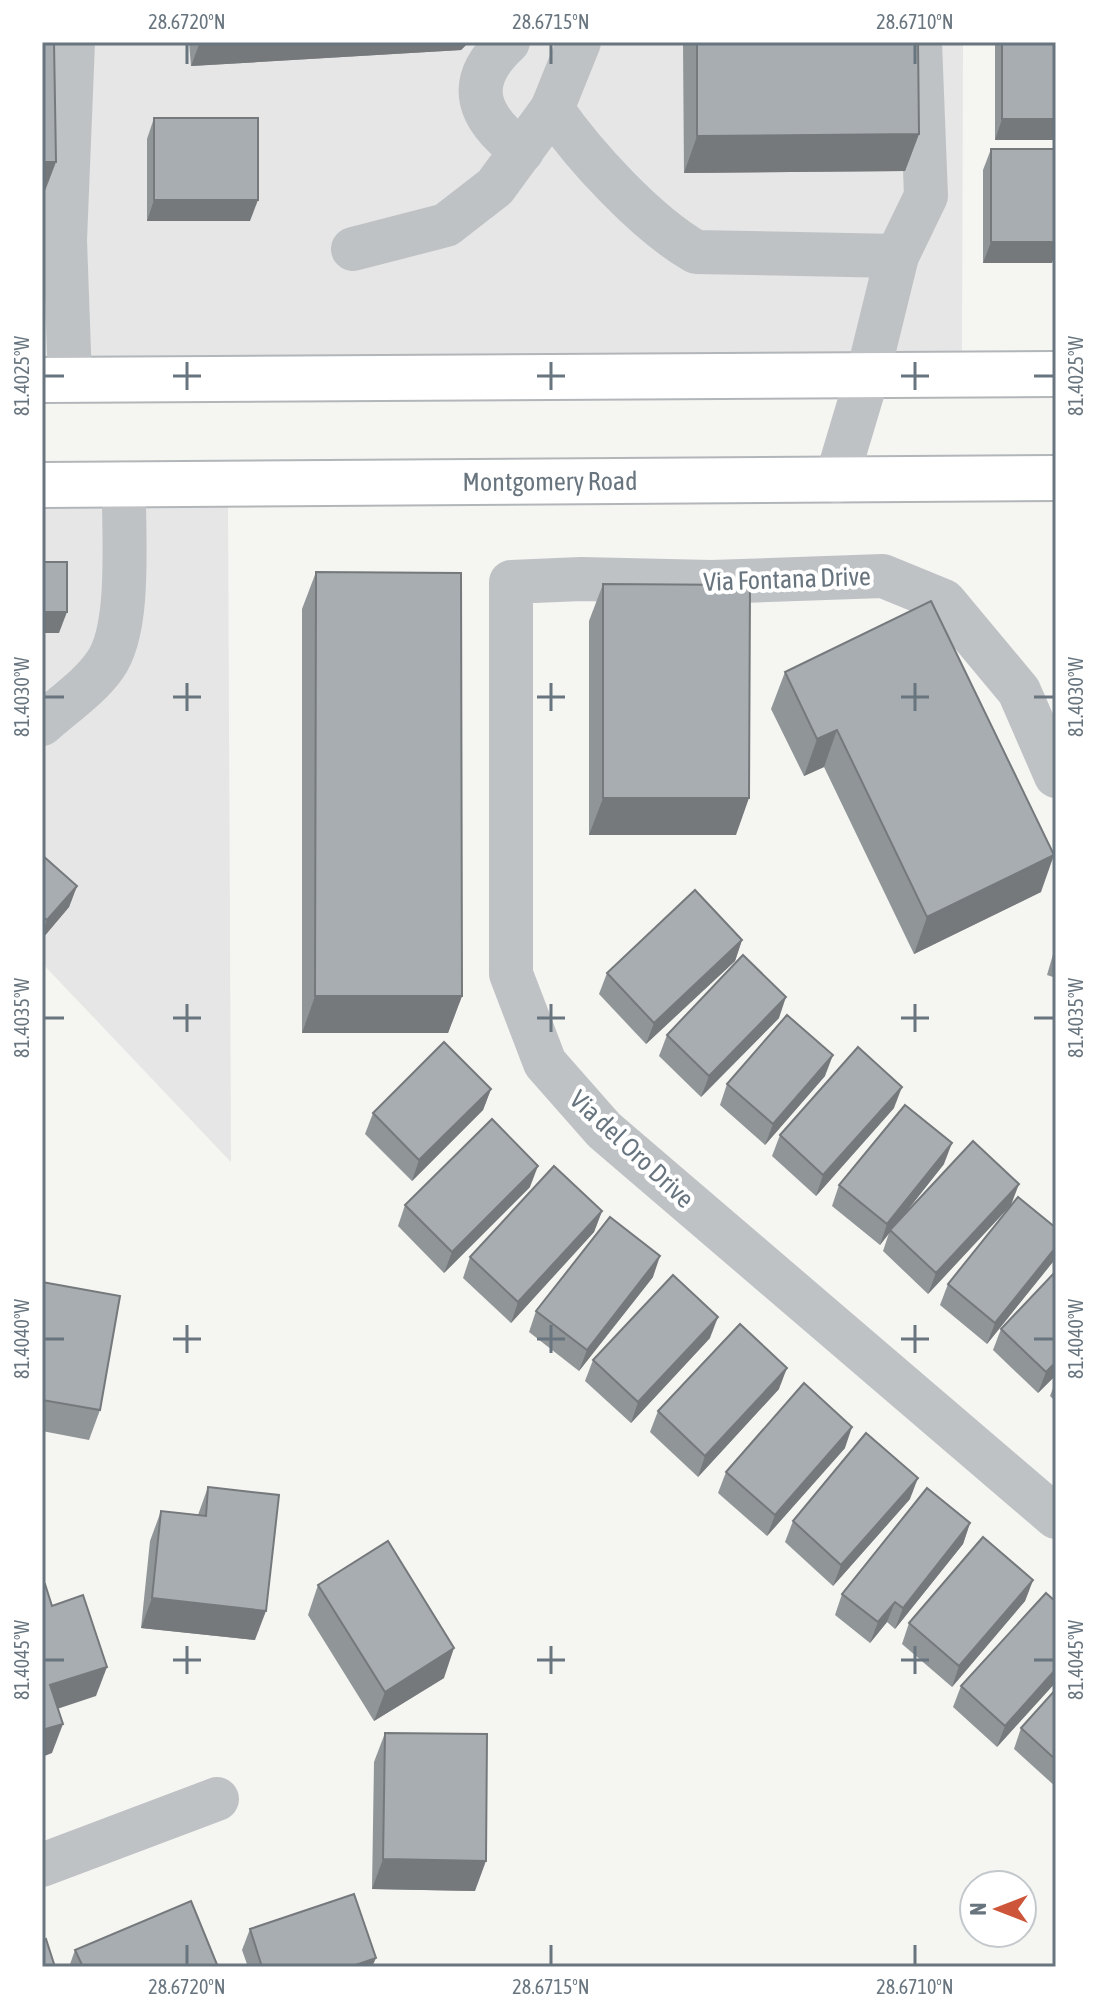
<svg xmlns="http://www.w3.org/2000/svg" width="1098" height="2009" font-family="'Asap Condensed',sans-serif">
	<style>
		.built { fill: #e5e6e5 }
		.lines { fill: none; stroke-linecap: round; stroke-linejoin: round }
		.major-casing { stroke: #b2b6b9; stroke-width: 48 }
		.minor { stroke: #bfc2c5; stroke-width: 44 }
		.major { stroke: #fff; stroke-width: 44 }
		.wall { fill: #909598 }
		.shaded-wall { fill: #75797c }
		.building { fill: #a7adb1; stroke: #75797c; stroke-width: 2 }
		.ticks { fill: none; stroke: #68757f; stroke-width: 3 }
		.labels { text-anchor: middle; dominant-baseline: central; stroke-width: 8; stroke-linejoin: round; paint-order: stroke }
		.street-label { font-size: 26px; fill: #68757f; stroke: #fff }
		.neatline { fill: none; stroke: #68757f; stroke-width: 3 }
		.ticks-label { font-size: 20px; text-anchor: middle; fill: #68757f }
	</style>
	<rect width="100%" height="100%" fill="#f5f5f2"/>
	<g class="built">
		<path d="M42 42H963L962 352 42 357Z"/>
		<path d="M42 507H228L231 1162 42 963Z"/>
	</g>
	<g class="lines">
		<defs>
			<g id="major">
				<path d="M42 380 1056 374"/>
				<path id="s1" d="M42 485 1056 478"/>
			</g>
		</defs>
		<use href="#major" class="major-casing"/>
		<g class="minor">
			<path d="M508 42C462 84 479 119 522 151"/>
			<path d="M579 42 552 109C584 156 647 224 696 252L897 256"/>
			<path d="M353 249 446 225 495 187 552 109"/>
			<path d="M70 380 65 240 73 42"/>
			<path d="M836 481 868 374 897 256 926 196 920 42"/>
			<path d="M42 724C62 706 90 687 105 665 132 628 123 532 124 484"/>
			<path d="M1056 776 1019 691 944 601 883 576 712 582 581 579 511 582V974L545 1063 604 1130 1056 1517"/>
			<path d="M42 1865 217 1799"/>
		</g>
		<use href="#major" class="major"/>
	</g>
	<g class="wall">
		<path d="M189 42H469L461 50 191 66Z"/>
		<path d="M683 42H918L919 134 905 171 684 173Z"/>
		<path d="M995 42H1056L1055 140H995Z"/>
		<path d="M154 118 250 221H147V139Z"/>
		<path d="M991 149H1056V250L1052 263H983V170Z"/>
		<path d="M316 572 462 996 448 1033H302V609Z"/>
		<path d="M603 584 736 835H589V621Z"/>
		<path d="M785 672 1041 892 914 954 824 767 804 776 771 709Z"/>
		<path d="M42 855 77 886 69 907 42 939Z"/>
		<path d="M742 940 735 961 646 1044 599 994 607 973Z"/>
		<path d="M1056 944V978L1047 975Z"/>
		<path d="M779 1018 701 1097 659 1056 667 1035Z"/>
		<path d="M825 1076 765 1145 720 1105 727 1084Z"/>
		<path d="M491 1089 483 1110 412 1181 365 1134 373 1113Z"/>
		<path d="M894 1108 816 1196 772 1156 780 1135Z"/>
		<path d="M944 1164 898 1222 1011 1205 928 1294 883 1251 889 1233 880 1245 832 1206 839 1185Z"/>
		<path d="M530 1187 444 1273 398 1226 405 1205Z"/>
		<path d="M602 1211 594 1232 511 1323 463 1278 470 1257Z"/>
		<path d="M1056 1228V1258L987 1344 940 1305 948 1284Z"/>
		<path d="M653 1277 579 1371 529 1332 536 1311Z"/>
		<path d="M42 1282 100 1410 89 1440 42 1431Z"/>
		<path d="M1001 1329 1056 1375 1038 1393 993 1350Z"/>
		<path d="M710 1338 631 1423 585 1381 593 1360Z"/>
		<path d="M1056 1380V1402L1050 1396Z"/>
		<path d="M779 1389 698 1477 650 1432 658 1411Z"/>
		<path d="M845 1448 767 1536 718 1493 726 1472Z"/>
		<path d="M208 1487 255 1640 141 1628 150 1541 161 1511 198 1515Z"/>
		<path d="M910 1499 833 1586 785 1542 793 1521Z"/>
		<path d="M970 1523 963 1544 895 1629 887 1622 870 1643 835 1615 842 1594Z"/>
		<path d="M1033 1580 1025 1601 952 1687 902 1644 909 1623Z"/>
		<path d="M318 1585 444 1678 374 1721 308 1615Z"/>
		<path d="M1056 1602V1682L997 1747 953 1707 961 1686Z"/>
		<path d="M1056 1689V1787L1014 1749 1021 1728Z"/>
		<path d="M385 1733 475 1891 372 1889 374 1762Z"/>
		<path d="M250 1929 372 1967H248L242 1950Z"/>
		<path d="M75 1950 218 1967H69Z"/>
	</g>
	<g class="shaded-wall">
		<path d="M200 42H469L461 50 191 66Z"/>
		<path d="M1002 119H1056L1055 140H995Z"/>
		<path d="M919 134 905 171 684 173 697 136Z"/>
		<path d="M42 162H56L45 191H42Z"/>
		<path d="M154 200H258L250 221H147Z"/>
		<path d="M991 242H1056V250L1052 263H983Z"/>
		<path d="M42 612H67L59 633H42Z"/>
		<path d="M837 730 824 767 804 776 817 739Z"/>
		<path d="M603 798H749L736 835H589Z"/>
		<path d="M1054 855 1041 892 914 954 927 917Z"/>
		<path d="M77 886 69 907 42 939V935L47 920Z"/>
		<path d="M742 940 735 961 646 1044 654 1023Z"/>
		<path d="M315 996H462L448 1033H302Z"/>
		<path d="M786 997 779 1018 701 1097 709 1076Z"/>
		<path d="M833 1055 825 1076 765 1145 773 1124Z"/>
		<path d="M902 1087 894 1108 816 1196 823 1175Z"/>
		<path d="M491 1089 483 1110 412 1181 419 1160Z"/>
		<path d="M952 1143 944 1164 880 1245 887 1224Z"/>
		<path d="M538 1166 530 1187 444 1273 452 1252Z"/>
		<path d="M1019 1184 1011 1205 928 1294 936 1273Z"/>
		<path d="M602 1211 594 1232 511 1323 518 1302Z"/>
		<path d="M1056 1247V1258L987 1344 995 1323Z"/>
		<path d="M660 1256 653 1277 579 1371 587 1350Z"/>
		<path d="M718 1317 710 1338 631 1423 638 1402Z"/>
		<path d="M1056 1362V1375L1038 1393 1046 1372Z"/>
		<path d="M787 1368 779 1389 698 1477 705 1456Z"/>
		<path d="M852 1427 845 1448 767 1536 775 1515Z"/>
		<path d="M918 1478 910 1499 833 1586 841 1565Z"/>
		<path d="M970 1523 963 1544 895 1629 903 1608Z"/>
		<path d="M1033 1580 1025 1601 952 1687 959 1666Z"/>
		<path d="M152 1598 266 1611 255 1640 141 1628Z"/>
		<path d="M895 1602 887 1622 870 1643 878 1622Z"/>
		<path d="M454 1648 444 1678 374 1721 385 1692Z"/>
		<path d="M107 1667 96 1696 42 1714 50 1685Z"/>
		<path d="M1056 1669V1682L997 1747 1005 1726Z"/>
		<path d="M63 1724 52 1753 42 1757V1730Z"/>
		<path d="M383 1859 486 1861 475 1891 372 1889Z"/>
		<path d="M376 1958 372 1967H350Z"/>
	</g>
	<g class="building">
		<path d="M42 42H54L56 162H42Z"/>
		<path d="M697 42H918L919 134 697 136Z"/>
		<rect x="1002" y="42" width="54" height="77"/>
		<rect x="154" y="118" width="104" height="82"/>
		<rect x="991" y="149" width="65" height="93"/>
		<rect x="42" y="562" width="25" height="50"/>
		<path d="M316 572 461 573 462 996H315Z"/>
		<path d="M603 584 750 585 749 798H603Z"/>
		<path d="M931 601 1054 855 927 917 837 730 817 739 785 672Z"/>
		<path d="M42 855 77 886 47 920 42 916Z"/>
		<path d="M695 890 742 940 654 1023 607 973Z"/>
		<path d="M743 955 786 997 709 1076 667 1035Z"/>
		<path d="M787 1015 833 1055 773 1124 727 1084Z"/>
		<path d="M444 1042 491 1089 419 1160 373 1113Z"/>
		<path d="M858 1047 902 1087 823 1175 780 1135Z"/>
		<path d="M905 1105 952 1143 887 1224 839 1185Z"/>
		<path d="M492 1119 538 1166 452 1252 405 1205Z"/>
		<path d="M973 1141 1019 1184 936 1273 890 1230Z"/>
		<path d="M554 1166 602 1211 518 1302 470 1257Z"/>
		<path d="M1018 1197 1056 1228V1247L995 1323 948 1284Z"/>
		<path d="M610 1217 660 1256 587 1350 536 1311Z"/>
		<path d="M1056 1271V1362L1046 1372 1001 1329Z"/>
		<path d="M673 1275 718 1317 638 1402 593 1360Z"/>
		<path d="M42 1282 120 1296 100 1410 42 1400Z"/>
		<path d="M740 1324 787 1368 705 1456 658 1411Z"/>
		<path d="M804 1383 852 1427 775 1515 726 1472Z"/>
		<path d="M866 1433 918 1478 841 1565 793 1521Z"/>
		<path d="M208 1487 279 1495 266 1611 152 1598 161 1511 206 1516Z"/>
		<path d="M927 1488 970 1523 903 1608 895 1602 878 1622 842 1594Z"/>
		<path d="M983 1537 1033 1580 959 1666 909 1623Z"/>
		<path d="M388 1541 454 1648 385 1692 318 1585Z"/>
		<path d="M45 1584 52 1606 83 1595 107 1667 50 1685 63 1724 42 1730V1585Z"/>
		<path d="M1046 1593 1056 1602V1669L1005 1726 961 1686Z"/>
		<path d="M1056 1689V1760L1021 1728Z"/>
		<path d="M385 1733 487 1734 486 1861 383 1859Z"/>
		<path d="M354 1894 376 1958 350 1967H262L250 1929Z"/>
		<path d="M191 1901 218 1967H83L75 1950Z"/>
		<path d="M46 1939 55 1967H42V1941Z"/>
	</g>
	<path class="ticks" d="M187 44V64M551 44V64M915 44V64M187 362V390M551 362V390M915 362V390M44 376H64M173 376H201M537 376H565M901 376H929M1034 376H1054M187 683V711M551 683V711M915 683V711M44 697H64M173 697H201M537 697H565M901 697H929M1034 697H1054M187 1004V1032M551 1004V1032M915 1004V1032M44 1018H64M173 1018H201M537 1018H565M901 1018H929M1034 1018H1054M187 1325V1353M551 1325V1353M915 1325V1353M44 1339H64M173 1339H201M537 1339H565M901 1339H929M1034 1339H1054M187 1646V1674M551 1646V1674M915 1646V1674M44 1660H64M173 1660H201M537 1660H565M901 1660H929M1034 1660H1054M187 1945V1965M551 1945V1965M915 1945V1965"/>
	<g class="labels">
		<g class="street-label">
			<text stroke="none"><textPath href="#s1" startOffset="508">Montgomery Road</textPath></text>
			<text transform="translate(787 579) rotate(-2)">Via Fontana Drive</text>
			<text transform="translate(632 1149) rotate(43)">Via del Oro Drive</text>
		</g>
	</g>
	<rect width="1098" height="2009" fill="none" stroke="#ffffff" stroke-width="88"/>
	<g transform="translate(998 1909) rotate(270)"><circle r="38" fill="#ffffff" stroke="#c3c8cc" stroke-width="2"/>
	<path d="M0-6L14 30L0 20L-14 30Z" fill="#cd563a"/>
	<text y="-12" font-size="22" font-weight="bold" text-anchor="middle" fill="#68757f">N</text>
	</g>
	<rect x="44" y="44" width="1010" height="1921" class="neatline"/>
	<g class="ticks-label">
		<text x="187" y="29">28.6720°N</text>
		<text x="551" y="29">28.6715°N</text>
		<text x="915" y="29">28.6710°N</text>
		<text transform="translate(1076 376) rotate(-90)" y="7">81.4025°W</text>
		<text transform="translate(22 376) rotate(-90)" y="7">81.4025°W</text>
		<text transform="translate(1076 697) rotate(-90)" y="7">81.4030°W</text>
		<text transform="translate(22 697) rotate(-90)" y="7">81.4030°W</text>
		<text transform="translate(1076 1018) rotate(-90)" y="7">81.4035°W</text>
		<text transform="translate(22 1018) rotate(-90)" y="7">81.4035°W</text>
		<text transform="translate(1076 1339) rotate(-90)" y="7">81.4040°W</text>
		<text transform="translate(22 1339) rotate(-90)" y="7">81.4040°W</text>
		<text transform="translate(22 1660) rotate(-90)" y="7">81.4045°W</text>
		<text transform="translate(1076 1660) rotate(-90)" y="7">81.4045°W</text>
		<text x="187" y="1994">28.6720°N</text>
		<text x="551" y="1994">28.6715°N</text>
		<text x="915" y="1994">28.6710°N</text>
	</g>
</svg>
